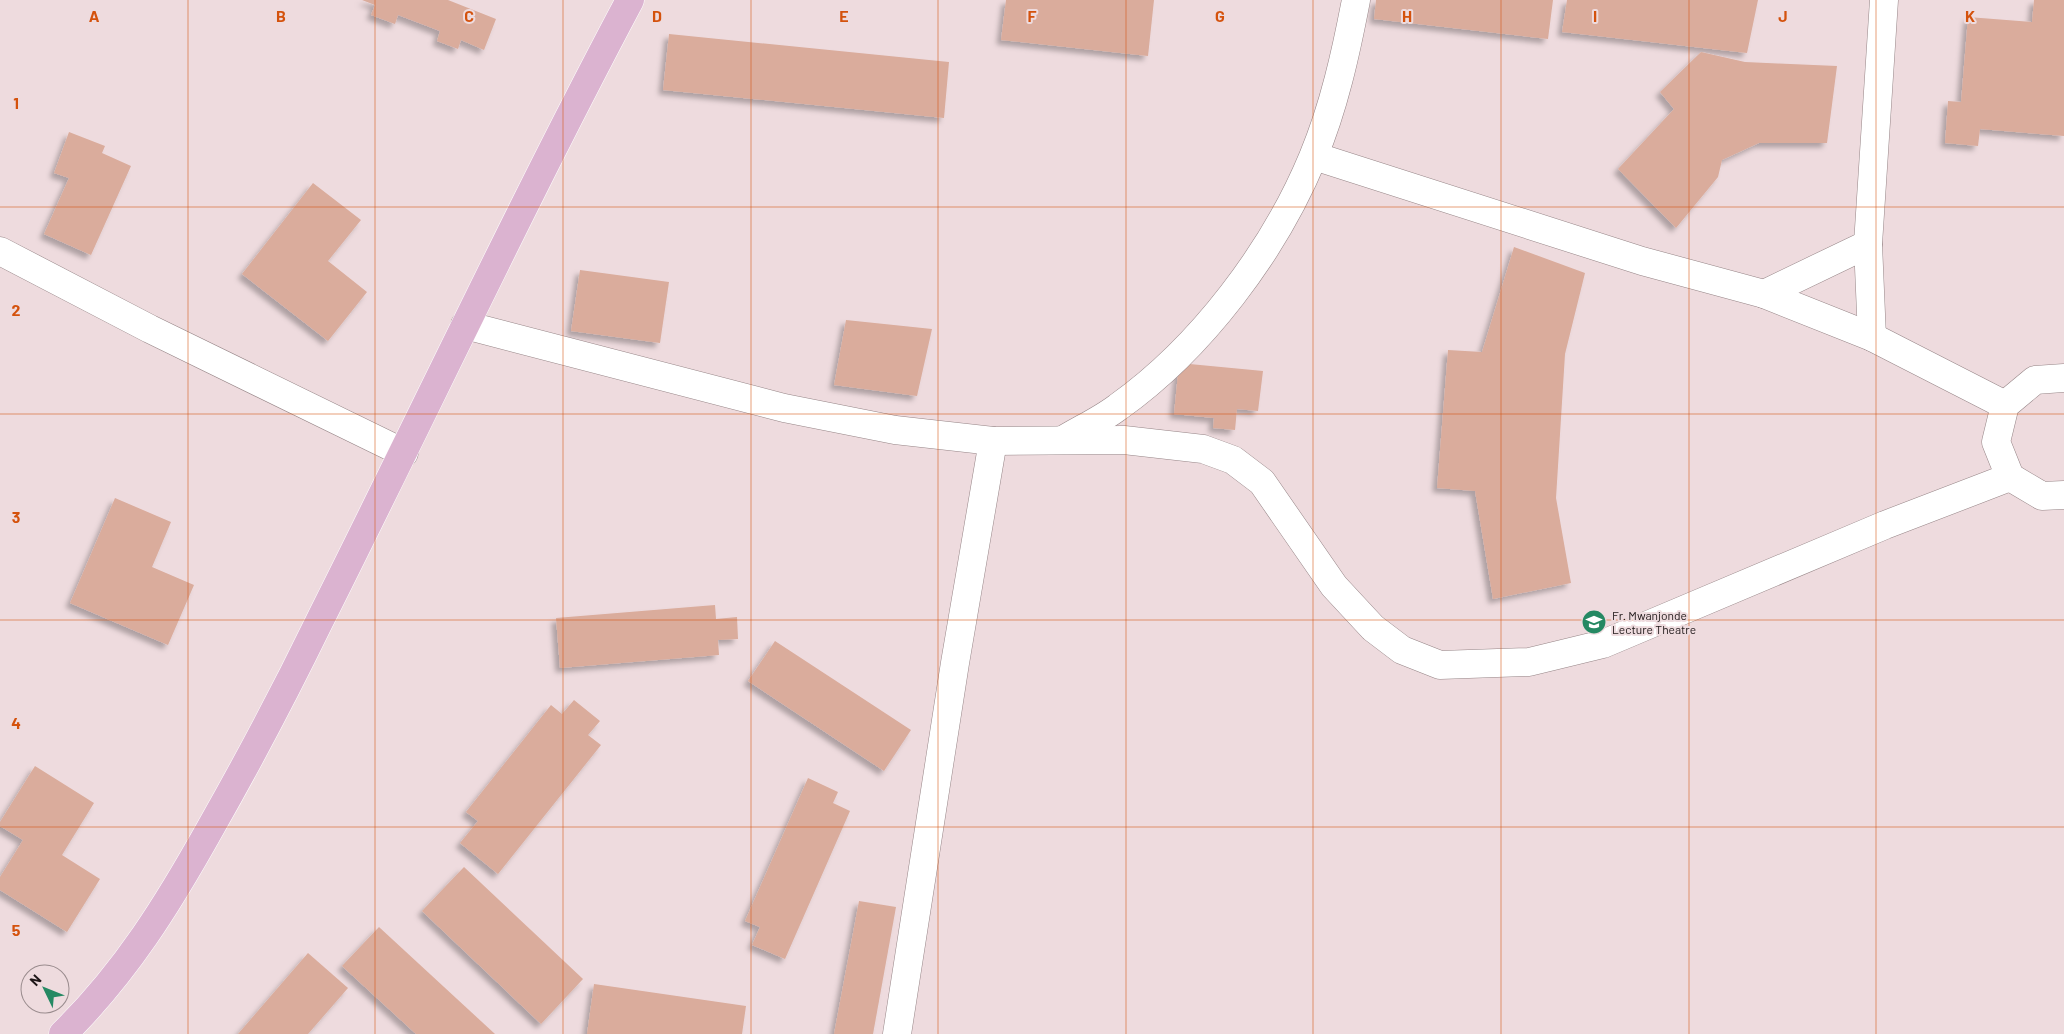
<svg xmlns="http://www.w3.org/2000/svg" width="2064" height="1034" font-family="Barlow,sans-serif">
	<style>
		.building { fill: #daac9c; filter: url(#shadow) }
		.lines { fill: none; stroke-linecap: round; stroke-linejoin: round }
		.minor-casing { stroke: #968587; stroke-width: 29 }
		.major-casing { stroke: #fff; stroke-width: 29 }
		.minor { stroke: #fff; stroke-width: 28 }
		.major { stroke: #dbb3d0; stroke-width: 28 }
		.grid { fill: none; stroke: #d4520d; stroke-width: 1; stroke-opacity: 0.55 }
		.labels { text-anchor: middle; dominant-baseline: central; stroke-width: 4; stroke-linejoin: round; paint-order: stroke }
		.poi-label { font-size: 12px; fill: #1d1617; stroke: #eedbde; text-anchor: start }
		.grid-label { font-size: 16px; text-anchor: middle; font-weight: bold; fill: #d4520d; stroke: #eedbde; stroke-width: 4; stroke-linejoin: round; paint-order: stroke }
	</style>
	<defs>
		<filter id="shadow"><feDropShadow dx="-4.5" dy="4.5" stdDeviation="2.5" flood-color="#0004"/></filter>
	</defs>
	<rect width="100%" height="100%" fill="#eedbde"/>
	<g class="building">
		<path d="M362 0H448L496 19 484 50 461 40 458 49 437 41 440 31 398 15 395 24 371 15 375 5Z"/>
		<path d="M1006 0H1154L1148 56 1001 40Z"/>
		<path d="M1376 0H1553L1548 39 1374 19Z"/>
		<path d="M1567 0H1758L1747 53 1562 32Z"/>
		<path d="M2034 0H2064V136L1980 129 1978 146 1945 143 1948 101 1961 102 1968 17 2032 22Z"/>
		<path d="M669 34 949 62 944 118 663 90Z"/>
		<path d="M1701 52 1745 62 1837 66 1827 143H1759L1722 160 1718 177 1676 228 1618 169 1674 109 1660 92Z"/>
		<path d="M69 132 105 146 102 153 131 166 91 255 44 234 69 178 54 173Z"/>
		<path d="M313 183 361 220 328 261 367 292 328 341 242 274Z"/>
		<path d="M1514 247 1585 273 1565 354 1556 498 1571 583 1493 599 1475 491 1437 488 1448 350 1482 352Z"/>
		<path d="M580 270 669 282 660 343 571 331Z"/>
		<path d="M846 320 932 329 917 396 834 385Z"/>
		<path d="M1179 363 1263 371 1258 411 1237 409 1235 430 1213 428 1214 418 1174 414Z"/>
		<path d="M115 498 171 522 152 567 194 585 168 645 70 603Z"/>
		<path d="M715 605 716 619 737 617 738 639 718 640 719 655 560 668 556 618Z"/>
		<path d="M775 641 911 730 884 771 748 681Z"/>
		<path d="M574 700 600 721 588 735 601 745 498 874 460 843 478 821 466 812 551 705 562 714Z"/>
		<path d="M35 766 94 803 62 855 100 879 67 932 0 890V877L23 840 0 826V822Z"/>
		<path d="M808 778 838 792 833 803 850 811 785 959 752 945 760 927 745 921Z"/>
		<path d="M464 867 583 979 541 1024 422 911Z"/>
		<path d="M859 901 896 907 873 1034H834Z"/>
		<path d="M379 927 495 1034H416L342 966Z"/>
		<path d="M308 953 348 988 308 1034H238Z"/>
		<path d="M594 984 746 1006 742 1034H587Z"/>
	</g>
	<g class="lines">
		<defs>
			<g id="minor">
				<path d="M1314 156 1642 261 1764 294 1872 337 2005 405"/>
				<path d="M0 251 150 329 404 453"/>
				<path d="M1764 294 1868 244"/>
				<path d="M465 325 784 408 895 430 993 441 1124 440 1203 449 1233 460 1262 482 1334 586 1373 628 1402 650 1440 665 1529 662 1603 644 1885 525 2010 477"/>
				<path d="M1872 337 1868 244 1884 0"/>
				<path d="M2064 378 2035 380 2005 405 1996 442 2010 477 2042 496 2064 495"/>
				<path d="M1063 440C1081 429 1101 420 1118 407 1201 348 1274 251 1313 157 1334 107 1346 52 1356 0"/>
				<path d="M897 1034 955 663 993 441"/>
			</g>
			<path id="major" d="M63 1034C126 972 168 904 211 827 249 760 285 692 319 622 423 415 521 205 630 0"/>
		</defs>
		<use href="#minor" class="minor-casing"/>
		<use href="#major" class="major-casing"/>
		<use href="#minor" class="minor"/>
		<use href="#major" class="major"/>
	</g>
	<path class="grid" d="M188 0V1034M375 0V1034M563 0V1034M751 0V1034M938 0V1034M1126 0V1034M1313 0V1034M1501 0V1034M1689 0V1034M1876 0V1034M0 207H2064M0 414H2064M0 620H2064M0 827H2064"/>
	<defs>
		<symbol id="school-disc" viewBox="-11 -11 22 22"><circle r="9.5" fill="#258963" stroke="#eedbde"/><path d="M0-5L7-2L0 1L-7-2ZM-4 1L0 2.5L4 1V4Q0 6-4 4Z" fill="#fff"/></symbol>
	</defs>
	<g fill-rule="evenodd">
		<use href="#school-disc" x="1580" y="608" width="28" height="28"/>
	</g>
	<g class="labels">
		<g class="poi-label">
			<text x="1612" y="615">Fr. Mwanjonde<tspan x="1612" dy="14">Lecture Theatre</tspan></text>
		</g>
	</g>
	<g class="grid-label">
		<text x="94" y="22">A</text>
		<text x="281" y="22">B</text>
		<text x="469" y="22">C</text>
		<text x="657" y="22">D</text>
		<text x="844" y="22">E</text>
		<text x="1032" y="22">F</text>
		<text x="1220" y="22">G</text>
		<text x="1407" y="22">H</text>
		<text x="1595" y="22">I</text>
		<text x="1783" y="22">J</text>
		<text x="1970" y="22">K</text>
		<text x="16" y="109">1</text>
		<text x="16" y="316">2</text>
		<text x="16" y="523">3</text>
		<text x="16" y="729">4</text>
		<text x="16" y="936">5</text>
	</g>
	<g transform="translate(45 989) rotate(313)"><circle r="24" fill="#eedbde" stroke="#9a8c8e"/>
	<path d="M0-4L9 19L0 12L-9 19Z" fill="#258963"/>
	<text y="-8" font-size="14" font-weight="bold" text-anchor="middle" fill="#1d1617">N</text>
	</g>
</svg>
